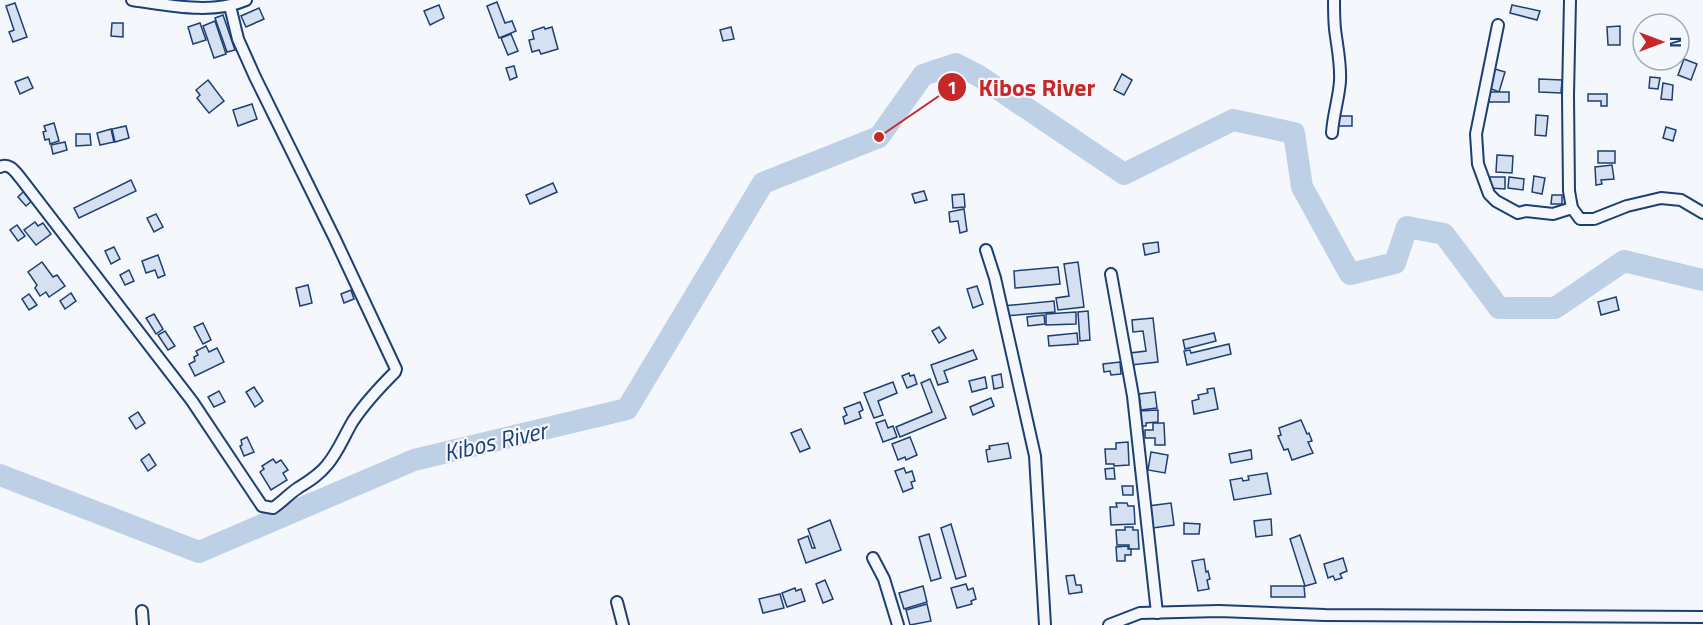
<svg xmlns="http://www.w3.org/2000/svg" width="1703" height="625" font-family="'Titillium Web',sans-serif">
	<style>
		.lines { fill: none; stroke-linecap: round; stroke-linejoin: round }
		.river { stroke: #bed0e5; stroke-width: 22 }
		.building { fill: #d5e0f0; stroke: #1d3f73; stroke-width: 1.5 }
		.street-casing { stroke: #1d3f73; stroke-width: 14 }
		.street { stroke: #f4f7fb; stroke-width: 10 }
		.labels { text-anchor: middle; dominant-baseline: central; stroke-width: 4.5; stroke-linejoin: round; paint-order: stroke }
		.water-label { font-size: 24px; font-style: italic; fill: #1d3f73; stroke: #f4f7fb }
		.leader { fill: none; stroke: #c62828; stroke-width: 2 }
		.callout-dot { fill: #c62828; stroke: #f4f7fb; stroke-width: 2 }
		.mark-label { font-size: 18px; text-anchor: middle; font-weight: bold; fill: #fff }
		.callout-label { font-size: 24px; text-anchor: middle; font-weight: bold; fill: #c62828; stroke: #f4f7fb; stroke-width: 4.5; stroke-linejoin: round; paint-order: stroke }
	</style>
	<rect width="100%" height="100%" fill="#f4f7fb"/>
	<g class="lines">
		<path class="river" d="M0 475 199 552 414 460 627 409 763 183 879 137 923 75 956 64 979 76 1124 174 1233 120 1294 133 1302 187 1350 274 1395 263 1407 227 1444 234 1499 308H1555L1624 261 1703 280"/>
	</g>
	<g class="building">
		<path d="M497 2 505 23 512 21 516 31 499 38 487 6Z"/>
		<path d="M15 3 27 37 13 42 9 32 14 30 6 6Z"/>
		<path d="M439 5 444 18 430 25 424 11Z"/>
		<path d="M1512 5 1540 11 1537 20 1510 13Z"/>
		<path d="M259 8 264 19 246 27 241 16Z"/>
		<path d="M223 15 235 50 227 52 215 18Z"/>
		<path d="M215 21 226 54 214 58 203 26Z"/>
		<path d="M112 23H123V37L111 36Z"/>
		<path d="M200 23 206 40 193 44 188 27Z"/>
		<path d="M1620 26V45H1608L1607 27Z"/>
		<path d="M544 27 545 29 552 27 558 49 541 54 539 50 532 52 529 40 534 39 532 31Z"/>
		<path d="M731 27 734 39 723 41 720 30Z"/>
		<path d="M511 34 518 51 508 55 501 38Z"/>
		<path d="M1684 59 1697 64 1691 80 1678 75Z"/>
		<path d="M514 66 517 77 510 80 506 68Z"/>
		<path d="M1495 69 1505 72 1499 92 1489 88Z"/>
		<path d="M1122 74 1132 80 1124 95 1114 90Z"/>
		<path d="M28 77 33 88 20 94 15 82Z"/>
		<path d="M1650 77 1660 78 1658 89 1649 88Z"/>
		<path d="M1539 79 1562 80 1561 93 1539 92Z"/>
		<path d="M208 80 224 101 209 113 197 98 200 95 196 90Z"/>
		<path d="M1663 83 1673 85 1672 100 1661 99Z"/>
		<rect x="1489" y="92" width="20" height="10"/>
		<path d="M1588 94H1607V106H1601V101H1588Z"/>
		<path d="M252 104 257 119 238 126 233 110Z"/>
		<path d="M1536 115 1548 116 1546 136 1535 135Z"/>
		<rect x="1339" y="116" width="13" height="10"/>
		<path d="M54 123 59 141 50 144 49 139 45 140 43 132 46 131 44 126Z"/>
		<path d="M126 126 129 138 115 142 112 129Z"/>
		<path d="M1666 127 1676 130 1673 141 1663 138Z"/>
		<path d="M111 129 114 142 100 145 97 133Z"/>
		<path d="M76 134H90L91 145 76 146Z"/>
		<path d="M65 142 67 150 53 154 51 145Z"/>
		<rect x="1598" y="151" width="17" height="12"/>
		<path d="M1497 155 1513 156 1512 173 1496 172Z"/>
		<path d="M1612 165 1614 179 1601 180 1602 184 1596 185 1595 167Z"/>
		<path d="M1534 176 1545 178 1542 194 1532 192Z"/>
		<path d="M1490 177H1505V189L1490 188Z"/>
		<path d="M1509 177 1524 179 1523 190 1508 188Z"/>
		<path d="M131 180 136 191 79 218 74 208Z"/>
		<path d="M553 183 557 192 530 204 526 195Z"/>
		<path d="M25 190 33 200 26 206 18 197Z"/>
		<path d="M924 191 927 200 915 203 912 194Z"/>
		<path d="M964 194 965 207 953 208 952 195Z"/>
		<path d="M1552 195H1562V204H1551Z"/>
		<path d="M964 209 967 231 960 233 958 221 950 222 949 212Z"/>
		<path d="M156 214 163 227 154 232 147 218Z"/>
		<path d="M35 222 38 226 43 223 51 234 36 245 24 230Z"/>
		<path d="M17 225 25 236 18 241 10 230Z"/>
		<path d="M1158 242 1159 252 1145 255 1143 244Z"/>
		<path d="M114 247 120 259 111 264 105 251Z"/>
		<path d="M158 255 165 275 158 278 155 270 146 273 142 261Z"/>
		<path d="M42 262 53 277 57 275 65 286 49 297 46 292 40 296 35 288 37 285 28 272Z"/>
		<path d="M1078 262 1084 307 1058 310 1056 298 1069 296 1064 264Z"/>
		<path d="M1058 267 1060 284 1015 288 1014 271Z"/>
		<path d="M129 270 134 281 125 285 120 275Z"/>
		<path d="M308 285 312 303 300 306 296 288Z"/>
		<path d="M977 286 983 304 973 308 967 289Z"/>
		<path d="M351 290 354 299 344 303 341 294Z"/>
		<path d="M71 293 76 301 65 309 60 301Z"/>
		<path d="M29 294 37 305 29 310 22 299Z"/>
		<path d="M1616 297 1619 310 1601 315 1598 302Z"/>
		<path d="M1054 301 1055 312 1004 316 1003 306Z"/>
		<path d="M1088 311 1090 340 1080 341 1078 312Z"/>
		<path d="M1076 312V324L1046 325V314Z"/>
		<path d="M154 314 163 329 156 334 146 318Z"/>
		<path d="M1044 315 1045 324 1028 326 1027 317Z"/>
		<path d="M1153 318 1158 362 1131 365 1130 353 1146 351 1143 331 1133 332 1132 320Z"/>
		<path d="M203 323 211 340 203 344 194 327Z"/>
		<path d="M939 327 946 338 939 343 932 331Z"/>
		<path d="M165 331 175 346 168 350 158 335Z"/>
		<path d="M1077 333 1078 344 1049 346 1048 336Z"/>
		<path d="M1214 333 1216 341 1185 349 1183 340Z"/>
		<path d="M1229 344 1231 354 1187 365 1184 351 1190 350 1191 353Z"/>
		<path d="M206 346 209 352 217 348 224 362 195 376 189 364 195 361 194 357 198 355 196 351Z"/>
		<path d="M973 350 977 359 944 371 948 382 938 385 931 365Z"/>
		<path d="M1120 362 1121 374 1111 375 1110 371 1104 372 1103 364Z"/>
		<path d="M909 373 910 376 914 375 917 384 907 388 902 376Z"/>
		<path d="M1001 374 1003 387 994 389 992 376Z"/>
		<path d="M985 377 987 388 972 392 969 381Z"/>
		<path d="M930 379 946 418 900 437 896 427 932 412 921 383Z"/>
		<path d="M893 382 897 393 878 401 883 415 874 418 864 393Z"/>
		<path d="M254 387 263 401 255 407 246 392Z"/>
		<path d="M1214 388 1218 409 1194 414 1192 401 1199 399 1198 395 1208 393 1207 389Z"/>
		<path d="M219 391 225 402 214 407 208 397Z"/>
		<path d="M1155 392 1157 408 1141 410 1139 394Z"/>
		<path d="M991 398 994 406 973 415 970 407Z"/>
		<path d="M860 402 863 410 859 412 861 418 845 424 843 417 847 415 844 408Z"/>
		<path d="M1158 410V422L1146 423V426H1139L1138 411Z"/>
		<path d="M138 412 145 423 136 429 129 418Z"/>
		<path d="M885 420 888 428 893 426 897 437 883 442 876 423Z"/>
		<path d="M1301 420 1307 434 1309 433 1312 441 1308 442 1313 453 1292 460 1288 449 1284 450 1278 436 1281 435 1279 428Z"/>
		<path d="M1153 423H1164L1165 445H1155V438H1145V430H1153Z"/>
		<path d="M801 429 810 448 800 452 791 433Z"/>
		<path d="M247 437 254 452 244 456 240 446 242 445 241 440Z"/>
		<path d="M910 437 917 455 906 460 905 457 898 460 892 444Z"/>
		<path d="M1128 442 1129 465 1114 466V464H1106L1105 449H1116V443Z"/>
		<path d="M1008 443 1011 458 988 462 986 450 990 449 989 446Z"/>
		<path d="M1251 450 1252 459 1231 463 1229 454Z"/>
		<path d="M1151 452 1168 455 1165 473 1148 470Z"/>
		<path d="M149 454 156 465 148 471 141 460Z"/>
		<path d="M273 459 276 463 281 460 288 470 283 473 287 480 271 490 260 472 264 469 262 466Z"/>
		<path d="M904 468 906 473 912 471 915 481 911 482 913 488 903 492 895 471Z"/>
		<path d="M1114 468 1115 479H1106L1105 469Z"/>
		<path d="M1267 473 1271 494 1234 500 1230 480 1242 478 1243 481 1249 480 1248 476Z"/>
		<path d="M1122 486H1133V495H1123Z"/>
		<path d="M1116 503H1127L1128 506H1134L1135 524 1111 525 1110 507H1117Z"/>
		<path d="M1171 503 1174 525 1153 528 1148 506Z"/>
		<path d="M1271 519 1272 535 1256 537 1254 521Z"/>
		<path d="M830 520 841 550 806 563 798 540 808 536 812 548H815L808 529Z"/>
		<path d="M1184 523 1200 524 1199 534H1184Z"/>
		<path d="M951 524 966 576 956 579 941 528Z"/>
		<path d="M1125 527H1133V530H1138L1139 549H1129V545H1117L1116 530H1125Z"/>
		<path d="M929 534 941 578 931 581 919 537Z"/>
		<path d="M1300 535 1316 583 1305 586 1290 539Z"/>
		<path d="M1128 546V549H1131V555H1125V561H1117L1116 547Z"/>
		<path d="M1343 558 1347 571 1340 574 1342 578 1335 580 1333 576 1328 578 1324 564Z"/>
		<path d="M1204 559 1206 572 1208 571 1210 579 1207 580 1209 589 1198 591 1192 561Z"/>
		<path d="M1074 575 1076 585H1081L1082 592 1069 594 1066 576Z"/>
		<path d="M825 580 833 599 823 603 816 584Z"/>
		<path d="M966 584 968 590 973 588 976 599 971 601 972 604 957 608 951 588Z"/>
		<path d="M923 586 927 602 904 609 899 593Z"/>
		<path d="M1271 586H1304L1305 597H1271Z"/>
		<path d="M795 588 796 591 801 589 805 601 787 607 782 593Z"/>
		<path d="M780 594 784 608 763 613 759 599Z"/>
		<path d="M927 604 931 621 910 625 906 610Z"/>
	</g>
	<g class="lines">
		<defs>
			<g id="street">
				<path d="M132 0C168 5 212 15 246 0"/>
				<path d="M1570 0 1568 95 1569 191 1572 208"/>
				<path d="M1498 25 1476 134 1478 164 1489 194 1496 201 1518 213 1526 211 1553 214 1572 208 1580 219H1594L1627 206 1661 198 1681 200 1703 213"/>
				<path d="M1332 133C1333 115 1339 98 1340 81 1341 63 1337 46 1335 29 1334 19 1334 10 1334 0"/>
				<path d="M0 167C10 162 16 173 22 180L192 401 262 506 273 508C282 502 289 494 298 488 309 481 319 475 327 465 338 452 344 436 353 421 365 403 380 387 395 372L396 369 335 239 255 77 238 39 230 6"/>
				<path d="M986 250 995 278 1035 456 1045 625"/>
				<path d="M1111 274 1133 396 1157 613"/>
				<path d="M873 558 884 579 898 625"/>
				<path d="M617 602 623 625"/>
				<path d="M142 611 143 625"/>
				<path d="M1109 625 1140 613 1219 611 1325 615 1703 617"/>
			</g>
		</defs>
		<use href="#street" class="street-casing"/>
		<use href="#street" class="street"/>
	</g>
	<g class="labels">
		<g class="water-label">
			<text transform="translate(495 441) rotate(-13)">Kibos River</text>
		</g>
	</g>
	<path class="leader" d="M879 137L952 87"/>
	<g class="callout-dot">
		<circle cx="879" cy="137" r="6"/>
		<circle cx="952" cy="87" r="15"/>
	</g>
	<g class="mark-label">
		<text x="952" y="94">1</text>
	</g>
	<g class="callout-label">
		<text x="1037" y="96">Kibos River</text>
	</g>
	<g transform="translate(1661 42) rotate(90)"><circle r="28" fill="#f4f7fb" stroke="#9eadc5" stroke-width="1.5"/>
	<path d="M0-4.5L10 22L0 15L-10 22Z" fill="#c62828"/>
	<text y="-9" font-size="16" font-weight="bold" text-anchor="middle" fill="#1d3f73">N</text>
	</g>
</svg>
